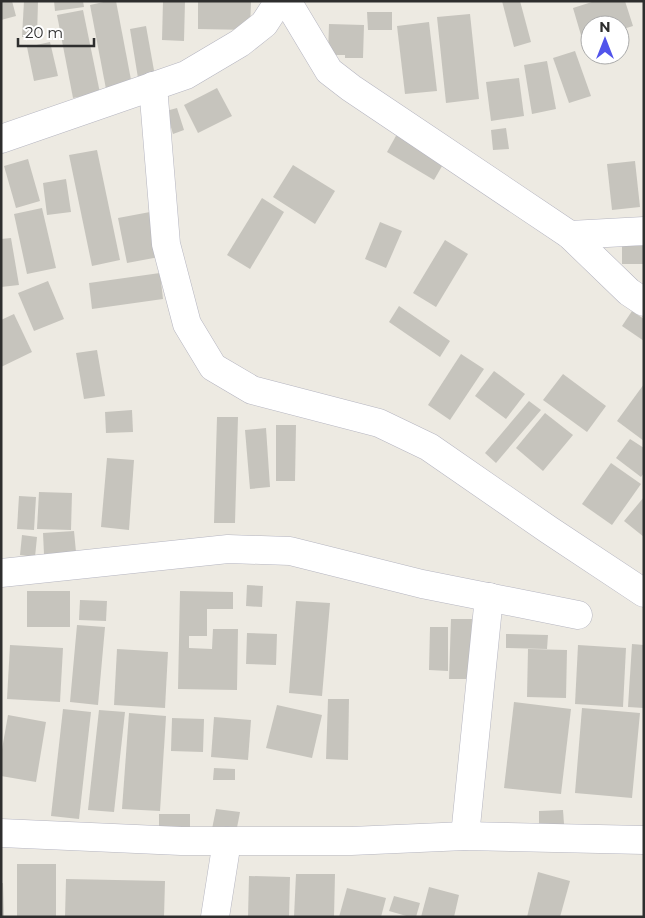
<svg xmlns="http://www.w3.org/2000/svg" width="645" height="918" font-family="Montserrat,sans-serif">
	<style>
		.building { fill: #c6c4bd }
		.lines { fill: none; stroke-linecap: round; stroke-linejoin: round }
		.minor-casing { stroke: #b5b5c0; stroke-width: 29 }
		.minor { stroke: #fff; stroke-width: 28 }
	</style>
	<rect width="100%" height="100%" fill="#edeae2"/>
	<g class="building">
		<path d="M1 1H12L16 16 1 20Z"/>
		<path d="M24 1H38L37 37H22Z"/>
		<path d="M54 1H83L84 7 55 11Z"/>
		<path d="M108 1H116L132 85 106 89 90 5Z"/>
		<path d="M163 1H185L184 41 162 40Z"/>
		<path d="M198 1 251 2 250 30 198 29Z"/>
		<path d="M502 1H520L531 42 514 47Z"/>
		<path d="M595 1H625L633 26 620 30V25H590V39L583 42 573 8Z"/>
		<path d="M83 10 100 93 73 98 57 15Z"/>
		<path d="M367 12H392V30H368Z"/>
		<path d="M470 14 479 99 446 103 437 17Z"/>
		<path d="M429 22 437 91 405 94 397 26Z"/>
		<path d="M329 24 364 25 363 58H345V55H328Z"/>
		<path d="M146 26 155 76 138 78 130 29Z"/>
		<path d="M50 42 58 76 34 81 27 47Z"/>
		<path d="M575 51 591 96 569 103 553 58Z"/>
		<path d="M547 61 556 109 532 114 524 65Z"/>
		<path d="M519 78 524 116 491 121 486 82Z"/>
		<path d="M217 88 232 116 198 133 184 105Z"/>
		<path d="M177 108 184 130 173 134 166 111Z"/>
		<path d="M506 128 509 149 493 150 491 130Z"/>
		<path d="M397 134 445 161 434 180 387 152Z"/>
		<path d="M97 150 120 260 92 266 69 155Z"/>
		<path d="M28 159 40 201 16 208 4 166Z"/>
		<path d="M635 161 640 207 612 210 607 164Z"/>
		<path d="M293 165 335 191 315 224 273 197Z"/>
		<path d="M66 179 71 212 47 215 43 183Z"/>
		<path d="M262 198 284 212 250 269 227 255Z"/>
		<path d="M42 208 56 268 27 274 14 214Z"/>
		<path d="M150 212 159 257 127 263 118 218Z"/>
		<path d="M380 222 402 231 386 268 365 259Z"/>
		<path d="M11 238 19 285 1 287V239Z"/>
		<path d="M445 240 468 254 436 307 413 293Z"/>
		<path d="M622 245 644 246V264H622Z"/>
		<path d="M160 273 163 299 92 309 89 283Z"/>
		<path d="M48 281 64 319 34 331 18 293Z"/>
		<path d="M399 306 450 341 440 357 389 322Z"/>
		<path d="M632 311 644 319V341L622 326Z"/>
		<path d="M14 314 32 352 1 367V320Z"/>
		<path d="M97 350 105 396 84 399 76 353Z"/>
		<path d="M461 354 484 369 450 420 428 405Z"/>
		<path d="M494 371 525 394 506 419 475 396Z"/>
		<path d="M563 374 606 406 587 432 543 400Z"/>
		<path d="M644 384V441L617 421Z"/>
		<path d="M529 401 541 410 496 463 485 453Z"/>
		<path d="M132 410 133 432 106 433 105 412Z"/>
		<path d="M545 413 573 435 543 471 516 448Z"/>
		<path d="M217 417H238L235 523H214Z"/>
		<path d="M276 425H296L295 481H276Z"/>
		<path d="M266 428 270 487 250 489 245 430Z"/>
		<path d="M630 439 644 448V473L641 477 616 458Z"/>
		<path d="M107 458 134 460 129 530 101 527Z"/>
		<path d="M611 463 641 484 612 525 582 504Z"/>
		<path d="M39 492 72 493 71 530 37 529Z"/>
		<path d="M19 496 36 497 34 530 17 529Z"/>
		<path d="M644 497V537L624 521Z"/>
		<path d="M74 531 76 552 44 554 43 533Z"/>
		<path d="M22 535 37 537 35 557 20 555Z"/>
		<path d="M247 585 263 586 262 607 246 606Z"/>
		<rect x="27" y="591" width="43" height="36"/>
		<path d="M180 591 233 592V609H207V636H189V648L212 649 213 629H238L237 690 178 689Z"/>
		<path d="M80 600 107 601 106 621 79 620Z"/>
		<path d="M296 601 330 603 322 696 289 693Z"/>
		<path d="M451 619H472L470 679H449Z"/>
		<path d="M77 625 105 627 98 705 70 702Z"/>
		<path d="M430 627H448V671L429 670Z"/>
		<path d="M247 633 277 634 276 665 246 664Z"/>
		<path d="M506 634 548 635 547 649 506 648Z"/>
		<path d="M632 644 644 645V708L628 707Z"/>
		<path d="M10 645 63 648 60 702 7 699Z"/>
		<path d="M578 645 626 648 623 707 575 704Z"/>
		<path d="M117 649 168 652 165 708 114 705Z"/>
		<path d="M528 649 567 650 566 698 527 697Z"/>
		<path d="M328 699H349L348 760 326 759Z"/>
		<path d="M514 702 571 709 561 794 504 788Z"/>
		<path d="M277 705 322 715 312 758 266 748Z"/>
		<path d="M582 708 640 713 632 798 575 793Z"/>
		<path d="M63 709 91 712 79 819 51 816Z"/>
		<path d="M99 710 125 712 114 812 88 810Z"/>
		<path d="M129 713 166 716 160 811 122 809Z"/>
		<path d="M8 715 46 722 36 782 1 776V755Z"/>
		<path d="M214 717 251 720 248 760 211 757Z"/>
		<path d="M172 718 204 719 203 752 171 751Z"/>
		<path d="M214 768 235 769V780H213Z"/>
		<path d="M216 809 240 812 236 833 212 829Z"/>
		<path d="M563 810 564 824 539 825V811Z"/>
		<rect x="159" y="814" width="31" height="24"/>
		<rect x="17" y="864" width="39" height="53"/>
		<path d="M538 872 570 881 560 917H527Z"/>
		<path d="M296 874H335L334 917H294Z"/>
		<path d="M249 876 290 877 289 917H248Z"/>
		<path d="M66 879 165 881 164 917H65Z"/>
		<path d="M1 883H3L4 917H1Z"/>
		<path d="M429 887 459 895 454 917H421Z"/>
		<path d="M347 888 386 898 381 917H339Z"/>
		<path d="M394 896 420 903 416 917H410L389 911Z"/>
	</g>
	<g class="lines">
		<defs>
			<g id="minor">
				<path d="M287 1 329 71 351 88 570 235 629 292 644 302"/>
				<path d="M153 86 166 244 187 324 213 367 252 390 379 423 429 447 549 530 644 593"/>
				<path d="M1 139 186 75 240 43 264 24 279 1"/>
				<path d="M570 235 644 231"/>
				<path d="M1 573 228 549 290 551 422 584 578 615"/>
				<path d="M1 833 181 841H351L465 836 644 840"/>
				<path d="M465 836 489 597"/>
				<path d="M215 917 227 841"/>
			</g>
		</defs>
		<use href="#minor" class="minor-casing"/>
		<use href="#minor" class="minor"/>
	</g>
	<rect width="645" height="918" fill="none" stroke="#2e2e2e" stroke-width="5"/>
	<g transform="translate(605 40)"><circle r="24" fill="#ffffff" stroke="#ababab"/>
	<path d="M0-4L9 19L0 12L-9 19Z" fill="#5154eb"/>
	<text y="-8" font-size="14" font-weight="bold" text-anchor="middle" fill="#2e2e2e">N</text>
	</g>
	<path d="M18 38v8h76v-8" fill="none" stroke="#2e2e2e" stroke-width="2.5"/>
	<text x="25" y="38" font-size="15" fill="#2e2e2e" stroke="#ffffff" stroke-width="4" paint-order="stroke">20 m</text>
</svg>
